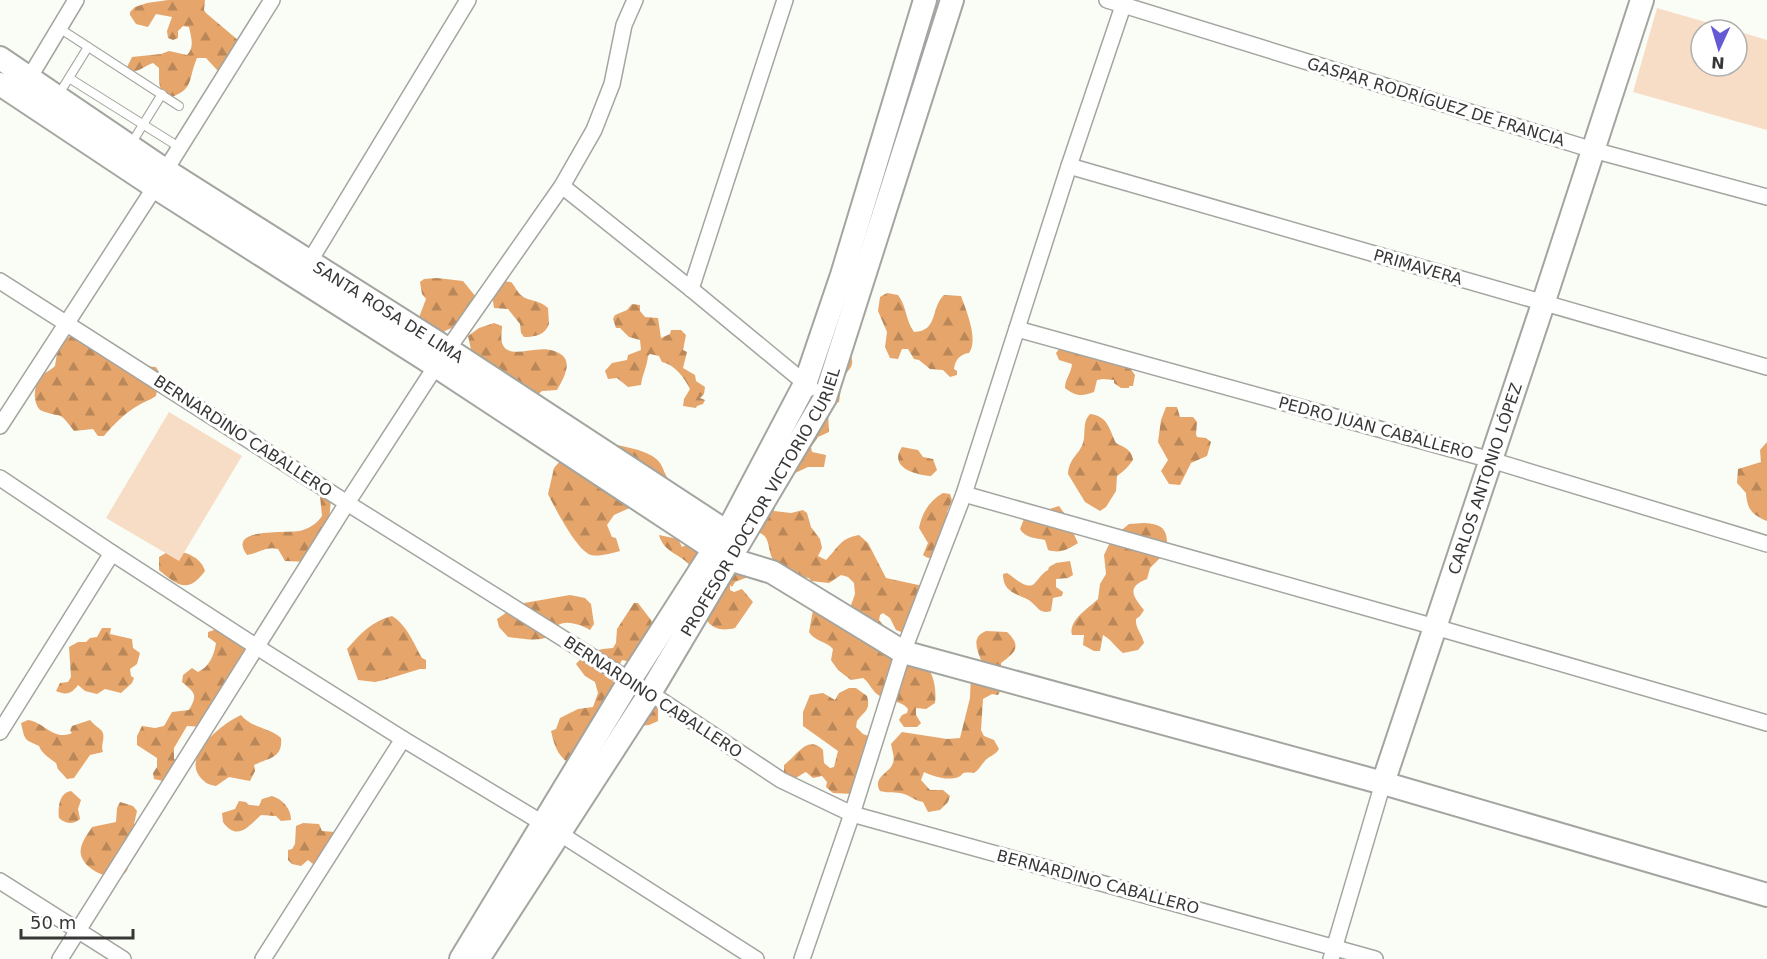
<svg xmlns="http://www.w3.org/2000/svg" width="1767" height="959" font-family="'DejaVu Sans',sans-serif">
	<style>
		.forest { fill: url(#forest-firs) }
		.garden { fill: #f8ddc6 }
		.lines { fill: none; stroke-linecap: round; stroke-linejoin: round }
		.lane-casing { stroke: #a3a5a0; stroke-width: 10 }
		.street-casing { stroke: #a3a5a0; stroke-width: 18 }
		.secondary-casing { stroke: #a3a5a0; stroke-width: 26 }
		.lane { stroke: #fff; stroke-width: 8 }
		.street { stroke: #fff; stroke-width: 15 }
		.secondary { stroke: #fff; stroke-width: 22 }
		.labels { text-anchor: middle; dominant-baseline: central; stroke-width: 6; stroke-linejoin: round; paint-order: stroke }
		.street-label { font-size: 16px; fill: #373836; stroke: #fff }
	</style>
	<defs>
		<pattern id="forest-firs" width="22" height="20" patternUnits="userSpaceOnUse" patternTransform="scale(1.5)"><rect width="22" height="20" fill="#e5a56b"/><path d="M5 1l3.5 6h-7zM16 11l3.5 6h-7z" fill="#ba8759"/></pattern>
	</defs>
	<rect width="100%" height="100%" fill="#fafcf6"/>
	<g class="forest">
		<path d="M168 0H205L204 10 206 13 245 46 228 72 218 71 206 58H197C187 82 195 89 167 99 158 90 159 81 159 68L153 63C144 66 141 71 131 72L127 67 132 57 161 54 169 51 187 55C195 47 191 37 189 27L183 26 178 31V38L173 40 168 38 167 31 172 17 156 14 148 27 136 24 130 15V12L135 7 147 3Z"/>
		<path d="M437 278 463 281 476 297 458 325C450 330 444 328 440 338L418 320 426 299 422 294 420 282 424 279Z"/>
		<path d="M503 281 511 282C515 286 517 292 521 295 528 302 539 299 548 308L549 324C545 335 535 337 524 337L521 333 520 324 508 309 494 308 492 294Z"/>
		<path d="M887 293 898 295C907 307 905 319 914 332 939 331 930 308 944 295L961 296C966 310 979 340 969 353 960 354 955 360 954 369L957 371V375L950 377 943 370 930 369 919 360 914 359 908 349H902L898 359 890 358 885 347 887 332 878 311 880 297Z"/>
		<path d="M632 304 640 305V311L645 317 658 318 661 338 670 334 671 330H681L686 335 683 350 687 352 683 368 695 375 696 381 705 387 704 394 700 398 705 400 703 404 697 406 696 408 683 406 684 399 690 389C684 377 675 365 662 362L659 356 650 354 648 356C647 367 642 375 641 385L628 387 617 378 608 379 605 371 612 363 627 360 628 355 641 350 640 340 629 337 620 328H616L613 319 615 315 627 310Z"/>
		<path d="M494 323 502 326C502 334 499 343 506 349 519 358 543 341 562 355 573 364 562 381 557 390L542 391 534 398 507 377 506 374 493 370 472 354 468 336 479 328Z"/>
		<path d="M85 331 107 340 101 347 145 366 156 367 160 374 156 396C151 400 145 401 139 405 127 411 112 426 104 436H98L93 429 74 431C57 408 64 420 40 410 33 403 33 387 40 378 43 373 50 371 55 366L58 347 71 335Z"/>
		<path d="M826 343 847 349C859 367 848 368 839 383L841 389 839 402C825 409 829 419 829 432L818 437 811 447 812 452 826 455 824 467H808L793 474 790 470 824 367Z"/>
		<path d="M1060 348 1130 368 1135 375 1133 386H1129V388H1121L1114 383V380L1103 379 1097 380 1094 392C1081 397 1075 396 1065 388 1065 379 1071 374 1072 364L1059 360 1056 353Z"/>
		<path d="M1166 407H1177L1180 417H1193L1197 422 1196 434 1197 437 1206 438 1211 442 1207 456 1191 463 1180 485 1169 484 1161 471 1168 460 1158 442 1161 420Z"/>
		<path d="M1090 414C1108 416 1109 429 1116 443 1124 447 1132 450 1133 460 1129 466 1124 471 1117 476L1116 491 1106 507 1100 511 1085 502 1068 474C1069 458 1079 455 1083 443 1086 433 1082 422 1090 414Z"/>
		<path d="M1767 442V521C1752 515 1747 509 1746 493L1737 483 1738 469 1761 462 1760 450Z"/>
		<path d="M592 443C608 443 650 448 660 463 665 471 666 481 676 485L674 488 614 515 607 525 612 537 616 538 620 551C611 553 600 557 591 555 577 551 555 508 548 494L554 468 560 461 568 460Z"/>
		<path d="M902 447 918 450 923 457 933 459 937 470 931 476C915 475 888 467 902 447Z"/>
		<path d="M781 486H786C782 496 775 500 774 511L791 513 803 510 807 513 811 527 820 539 822 548 818 556 826 560C838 548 840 538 859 535L868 543 886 578 923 586C924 591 927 596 925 601 922 606 922 603 918 608 912 616 915 624 904 633L896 630 890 618 883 613 880 615 879 620 887 630 886 638 878 643C895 658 901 653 918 660 933 666 937 688 935 703L926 709 916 708V715L921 723 917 727H904L899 720 902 715 907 713 908 709C901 700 889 702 880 696 872 692 870 683 863 678L851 680 838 670 831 660 833 649C826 641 814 641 809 632L813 610 816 608 846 610 850 608 855 594 854 583 848 577 841 575 829 583 811 581 809 578C796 577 777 572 772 558 768 549 770 537 760 533 754 530 747 533 740 531 735 521 736 515 741 505L754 501 760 496Z"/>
		<path d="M322 492 331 500 326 551 323 558 308 562 285 561 278 549C266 546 259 553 247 555 225 525 291 535 303 530 312 527 317 523 322 516L320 496Z"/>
		<path d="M943 493 950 494 952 500 947 512 950 518 951 551C943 556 931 562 923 555L928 543 919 528C922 513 929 501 943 493Z"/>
		<path d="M1059 506 1064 513 1078 543C1068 549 1061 554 1048 550L1045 540C1036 538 1025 538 1020 529L1024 519 1032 513H1037Z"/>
		<path d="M1144 523C1165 524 1168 531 1167 551L1150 568 1147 579C1126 587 1133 596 1144 610L1140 616 1136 619C1135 628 1142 634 1144 643L1138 650 1123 653C1115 647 1112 640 1103 635L1100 651H1094L1083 645 1084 635H1072C1068 620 1089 608 1098 599L1100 584 1106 574 1104 555 1112 538 1129 524Z"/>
		<path d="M659 535 678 539 682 547 690 543 747 551 750 553 753 575 735 582 732 587 730 585V590L734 592 742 589 753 602 735 628C695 638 704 594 693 571 686 554 664 555 659 535Z"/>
		<path d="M171 550C186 552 200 556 205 571 188 594 178 586 159 570V557Z"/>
		<path d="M1070 561 1073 575 1068 578 1056 579V587L1063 592 1062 596 1053 598 1051 611C1038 615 1038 605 1027 599 1014 593 1003 591 1003 574L1007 573C1014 577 1026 590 1034 584 1039 579 1042 573 1048 570L1049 567 1056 563Z"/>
		<path d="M570 595 585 598 591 604 594 624 590 630C582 625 565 619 557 626 554 629 552 634 547 637 537 642 519 638 508 637L499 627 497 619 510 610 524 603Z"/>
		<path d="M634 603H638L651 620 662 651 655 661 648 666 622 660 612 680 617 686 633 689 658 704V721L649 725 631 727 577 769C559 757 556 752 551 731L556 729 560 718 578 709 593 707 598 693 595 682 585 676 576 664C586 652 597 649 613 648L616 643 617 629Z"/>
		<path d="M392 616C407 625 414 644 422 658L426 660V669H420L384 680 375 682 358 680 347 649C360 634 372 621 392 616Z"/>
		<path d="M102 628H111L110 634 132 639 133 648 140 653 137 664 130 669 131 676 134 678 132 683 121 693 105 689 97 694 85 691 78 685C72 693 67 696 56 691L60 683 68 682 71 677 69 647 78 642H86L90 638 97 637Z"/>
		<path d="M217 629 248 646V657L232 672 225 682 227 709 204 727 187 726 174 748V759L182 764 163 781 154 779 153 773 157 767V758L137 745V736L142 726 155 728 164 726 172 712 189 710C198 694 195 693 182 682L183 675 192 668 198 672C209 667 214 656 216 643L208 637V632Z"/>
		<path d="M986 631 1007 632C1023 647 1014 653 1001 663V671L1006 682 998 695 992 694 983 699 981 730 984 736 994 740 999 749C995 756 988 756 984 762 980 766 979 770 974 773 957 771 966 776 955 778 944 780 933 776 924 772L921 780 930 790H943L950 796 948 802 940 810 928 812 923 802C914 801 909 794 900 793 893 792 887 793 880 791 872 777 889 774 893 763 895 757 892 750 891 744L902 732 947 739 960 738 970 698 971 673 981 660C977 649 971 637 986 631Z"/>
		<path d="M849 688H856L867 696C871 711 864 711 857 721L856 727 863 734 871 737 853 794 833 793 826 787 827 782 822 776 813 778 806 772C797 776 796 782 784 776V765C797 756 807 734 823 750L824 763 830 768 834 767 838 751 803 726V712L810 695 823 693 835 700 839 693Z"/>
		<path d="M241 715C251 728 269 727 281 738 283 759 268 758 254 765L255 771 250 781 229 777 216 786C209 785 205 783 200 777 182 755 223 723 241 715Z"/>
		<path d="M28 720C46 723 53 741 72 733L70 731 72 726 90 720C94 725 98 727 102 731 106 738 100 745 103 752L90 755 74 778 67 779 58 769 56 763C51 759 41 753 39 746 24 739 25 741 21 723Z"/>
		<path d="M71 791 81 800 78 809 80 819C73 825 66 824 59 818 58 807 59 793 71 791Z"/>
		<path d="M272 796C282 799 291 808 291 820L281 821 276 816 261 815C249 826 237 842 223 822L222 813 235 809 239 801 246 802 249 805 259 806 262 799Z"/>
		<path d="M120 802 133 806 137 811 134 824 140 834V848L128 858C128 862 129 869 126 872 114 886 76 867 81 848 83 839 88 834 92 827L116 822 117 808Z"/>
		<path d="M303 823 319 824 322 831 335 832C332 837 326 844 324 849 321 857 322 861 313 864L308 860 301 866 292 864 288 860V850L292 849 295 844 296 826Z"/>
	</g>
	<g class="garden">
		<path d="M1657 8 1733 30H1701V66H1737V31L1767 40V130L1633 92Z"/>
		<path d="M169 412 242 456 179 561 106 518Z"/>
	</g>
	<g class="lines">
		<defs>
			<g id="lane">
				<path d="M59 28 179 106"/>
				<path d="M69 78 179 147"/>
				<path d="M59 94 88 47"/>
				<path d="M131 144 162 94"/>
			</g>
			<g id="street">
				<path d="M1107 0 1593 150 1767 197"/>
				<path d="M25 85 76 0"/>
				<path d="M1069 166 1767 367"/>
				<path d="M562 186 691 289 811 388"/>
				<path d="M305 269 468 0"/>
				<path d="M0 281 347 503 650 693 781 780 852 814 1375 959"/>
				<path d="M691 289 785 0"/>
				<path d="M1017 329 1491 460 1767 544"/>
				<path d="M0 426 155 187 272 0"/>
				<path d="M0 478 112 553 257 647 403 739 559 833 756 959"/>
				<path d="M964 494 1435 627 1767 723"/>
				<path d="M0 732 112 553"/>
				<path d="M0 881 123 959"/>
				<path d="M60 959 347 503 436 366 562 186 594 130 612 84 624 25 635 0"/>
				<path d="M263 959 403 739"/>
				<path d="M802 959 852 814 903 652 964 494 1069 166 1125 0"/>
				<path d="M1331 959 1383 783"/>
			</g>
			<g id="secondary">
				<path id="s1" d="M0 58 165 170 449 350 739 540"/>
				<path d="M0 84 155 187 436 366 729 559 772 572 903 652 1383 783 1767 895"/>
				<path id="s2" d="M1383 783 1543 304 1642 0"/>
				<path d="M461 959 630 680 714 549 727 532 805 384 842 275 925 0"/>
				<path id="s3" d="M478 959 650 693 825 398 952 0"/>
			</g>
		</defs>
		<use href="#lane" class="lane-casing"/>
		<use href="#street" class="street-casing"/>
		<use href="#secondary" class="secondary-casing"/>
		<use href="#lane" class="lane"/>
		<use href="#street" class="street"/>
		<use href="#secondary" class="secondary"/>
	</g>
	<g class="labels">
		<g class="street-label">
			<text transform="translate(1436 102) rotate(17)">GASPAR RODRÍGUEZ DE FRANCIA</text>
			<text transform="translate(1418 267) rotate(16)">PRIMAVERA</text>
			<text stroke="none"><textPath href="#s1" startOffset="464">SANTA ROSA DE LIMA</textPath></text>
			<text transform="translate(1376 428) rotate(15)">PEDRO JUAN CABALLERO</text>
			<text transform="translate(243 436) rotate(33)">BERNARDINO CABALLERO</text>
			<text stroke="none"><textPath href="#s2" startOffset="321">CARLOS ANTONIO LÓPEZ</textPath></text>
			<text stroke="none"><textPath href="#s3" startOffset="538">PROFESOR DOCTOR VICTORIO CURIEL</textPath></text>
			<text transform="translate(653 697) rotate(33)">BERNARDINO CABALLERO</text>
			<text transform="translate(1098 882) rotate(15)">BERNARDINO CABALLERO</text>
		</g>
	</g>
	<g transform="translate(1719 48) rotate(184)"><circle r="28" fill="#ffffff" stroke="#afafaf" stroke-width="1.5"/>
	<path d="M0-4.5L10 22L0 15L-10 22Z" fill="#655ad3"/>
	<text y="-9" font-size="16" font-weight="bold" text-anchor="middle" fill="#373836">N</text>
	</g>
	<path d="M21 929v9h112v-9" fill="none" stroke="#373836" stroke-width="3"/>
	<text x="30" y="929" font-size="18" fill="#373836" stroke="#ffffff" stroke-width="4.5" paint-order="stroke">50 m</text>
</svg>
